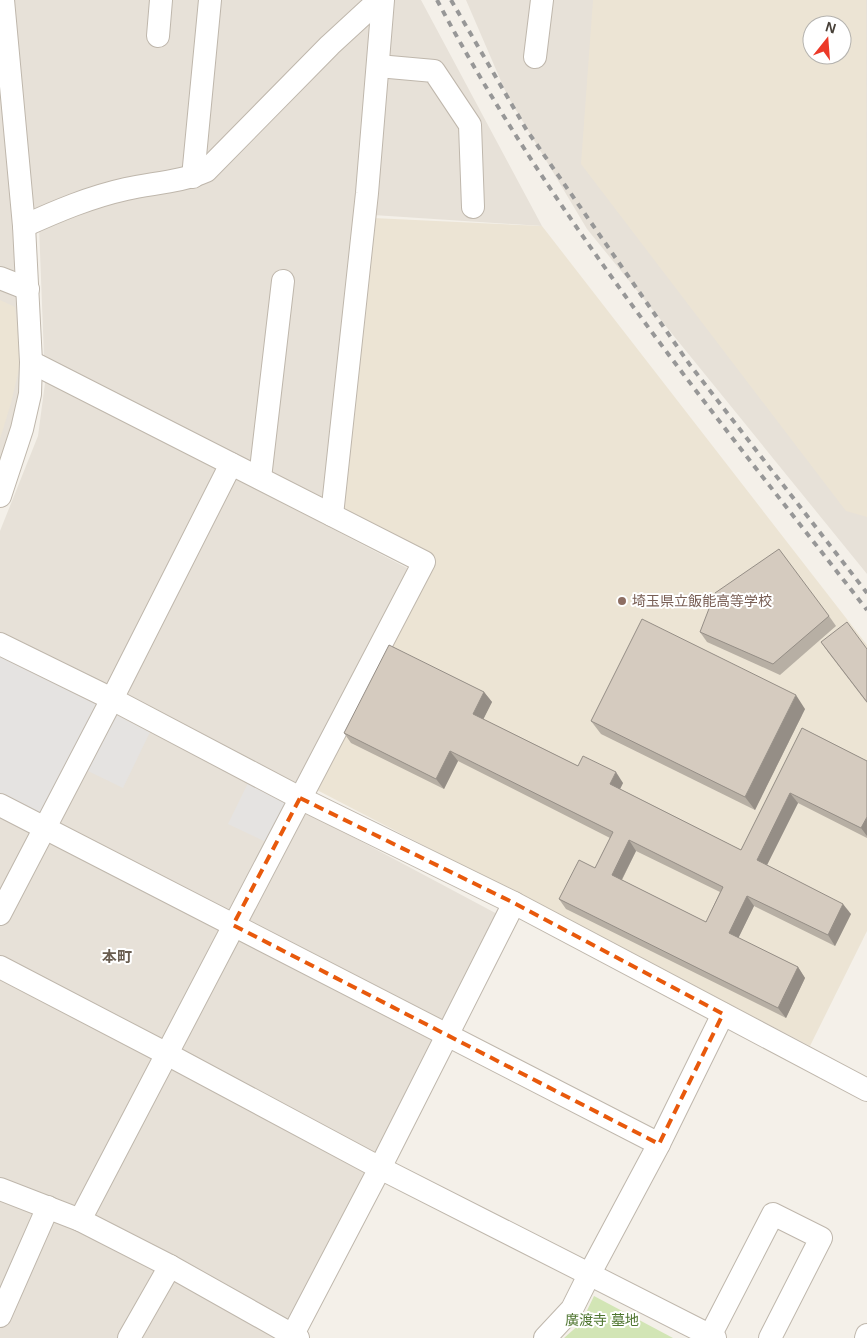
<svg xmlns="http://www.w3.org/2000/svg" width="867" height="1338" font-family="Helvetica,'Noto Sans JP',sans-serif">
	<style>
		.residential { fill: #e7e1d8; fill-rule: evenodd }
		.education { fill: #ece4d4; fill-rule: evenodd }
		.green { fill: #d2e5b5 }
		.parking { fill: #e5e3e1 }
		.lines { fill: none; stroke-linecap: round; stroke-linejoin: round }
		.minor-casing { stroke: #bfb7ac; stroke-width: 24 }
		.minor { stroke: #fff; stroke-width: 22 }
		.rail { stroke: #979797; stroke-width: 4; stroke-dasharray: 6 6; stroke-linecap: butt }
		.wall { fill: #b7afa4; fill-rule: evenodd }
		.shaded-wall { fill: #958e86 }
		.building { fill: #d5cbbf; stroke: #958e86; fill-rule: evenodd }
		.marked { fill: none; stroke: #e8590c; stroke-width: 4; stroke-dasharray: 10 6; stroke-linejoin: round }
		.education-dot { fill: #8d6e63; stroke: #fff; stroke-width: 2 }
		.labels { text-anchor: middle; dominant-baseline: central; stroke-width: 4; stroke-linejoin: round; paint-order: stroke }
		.education-label { font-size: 14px; fill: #785e54; stroke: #fff; text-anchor: start }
		.park-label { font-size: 14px; fill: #4e752f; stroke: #fff }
		.neighbourhood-label { font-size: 15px; font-weight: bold; fill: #695d50; stroke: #fff }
	</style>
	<rect width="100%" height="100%" fill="#f4f0e9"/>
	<g class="residential">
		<path d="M0 0 31 362 0 496Z"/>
		<path d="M13 0H421L542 226 358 214 321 523 409 569 289 803 501 916 280 1338H0V531L38 436 45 383 39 226 32 209Z"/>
		<path d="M466 0H867V574L587 229 507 95ZM812 25H842V55H812Z"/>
	</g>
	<g class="education">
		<path d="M593 0H866L867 517 846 511 581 164ZM812 25H842V55H812Z"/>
		<path d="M373 218 542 226 867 645V931L810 1046 317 790 434 556 340 508Z"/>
		<path d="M0 300 15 307 21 361 11 403 0 439Z"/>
	</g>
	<path class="green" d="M594 1296 673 1338H564L581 1323Z"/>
	<g class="parking">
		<path d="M0 655 100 706 42 819 0 797Z"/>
		<path d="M114 714 150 732 123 788 86 770Z"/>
		<path d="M248 783 289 803 268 843 228 824Z"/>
	</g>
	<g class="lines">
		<defs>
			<g id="minor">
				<path d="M158 36 161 0"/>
				<path d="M535 57 542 0"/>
				<path d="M378 66 434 71 470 125 473 207"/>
				<path d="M193 177 210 0"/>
				<path d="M24 226C57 211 90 197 126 189 153 183 181 182 206 171L330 45 379 0"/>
				<path d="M0 278 28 289"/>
				<path d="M31 362 424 562 80 1220"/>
				<path d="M260 478 283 281"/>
				<path d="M0 496 22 429 30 394 31 362 24 226 3 0"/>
				<path d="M332 515 367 193 383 0"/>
				<path d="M0 644 112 699 300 798 514 903 867 1090"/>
				<path d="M0 805 659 1144"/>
				<path d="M0 914 112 699 231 464"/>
				<path d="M0 967 167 1054 380 1168 715 1338"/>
				<path d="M0 1189 80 1220 170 1266 298 1338"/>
				<path d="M0 1316 48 1207"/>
				<path d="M710 1336 773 1214 821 1238 770 1338"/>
				<path d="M129 1338 170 1266"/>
				<path d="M291 1338 380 1168 514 903"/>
				<path d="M545 1338 572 1309 589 1275 659 1144 723 1014"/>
				<path d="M866 1338 867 1335"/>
			</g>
		</defs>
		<use href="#minor" class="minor-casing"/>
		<use href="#minor" class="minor"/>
		<g class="rail">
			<path d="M437 0C553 219 715 415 867 610"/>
			<path d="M451 0 526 129 690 365 867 593"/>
		</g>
	</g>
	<g class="wall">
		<path d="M829 616 836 626 780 675 707 642 700 632Z"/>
		<path d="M821 642 867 649V703L828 652Z"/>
		<path d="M484 692 492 702 483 719 578 766 623 783 620 789 741 850 802 728 867 761V838L798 803 767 865 851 914 835 946 754 906 738 938 798 967 805 978 786 1018 566 909 559 899 595 868 610 838 458 761 444 789 351 743 344 733ZM636 851 720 892 706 922 622 880Z"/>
		<path d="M805 709 755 810 601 734 591 721Z"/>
	</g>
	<g class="shaded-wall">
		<path d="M484 692 492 702 481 724 473 714Z"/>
		<path d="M796 695 805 709 755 810 745 797Z"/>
		<path d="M450 751 458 761 444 789 436 779Z"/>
		<path d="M616 772 623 783 617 795 610 784Z"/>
		<path d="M790 793 798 803 764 871 757 860Z"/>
		<path d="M867 817V836L861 828Z"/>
		<path d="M629 840 636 851 619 885 612 875Z"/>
		<path d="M747 896 754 906 736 943 729 933Z"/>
		<path d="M843 904 851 914 835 946 828 935Z"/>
		<path d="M798 967 805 978 786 1018 778 1008Z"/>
	</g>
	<g class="building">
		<path d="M779 549 829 616 773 664 700 632 715 593Z"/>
		<path d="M642 619 796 695 745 797 591 721Z"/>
		<path d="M847 622 867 649V702L821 642Z"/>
		<path d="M389 645 484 692 473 714 578 766 583 756 616 772 610 784 741 850 802 728 867 761V817L861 828 790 793 757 860 843 904 828 935 747 896 729 933 798 967 778 1008 559 899 579 860 595 868 613 832 450 751 436 779 344 733ZM629 840 723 887 706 922 612 875Z"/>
	</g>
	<path class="marked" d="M300 798 514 903 723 1014 659 1144 233 925Z"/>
	<circle class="education-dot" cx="622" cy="601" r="5"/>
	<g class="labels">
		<g class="education-label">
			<text x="632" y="601">埼玉県立飯能高等学校</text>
		</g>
		<g class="park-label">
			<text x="602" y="1320">廣渡寺 墓地</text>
		</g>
		<g class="neighbourhood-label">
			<text x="117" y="956">本町</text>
		</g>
	</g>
	<g transform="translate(827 40) rotate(17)"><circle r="24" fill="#ffffff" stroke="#b5b3af"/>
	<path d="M0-4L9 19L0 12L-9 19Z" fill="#ec3928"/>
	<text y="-8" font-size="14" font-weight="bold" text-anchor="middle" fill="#474038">N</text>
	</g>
</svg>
